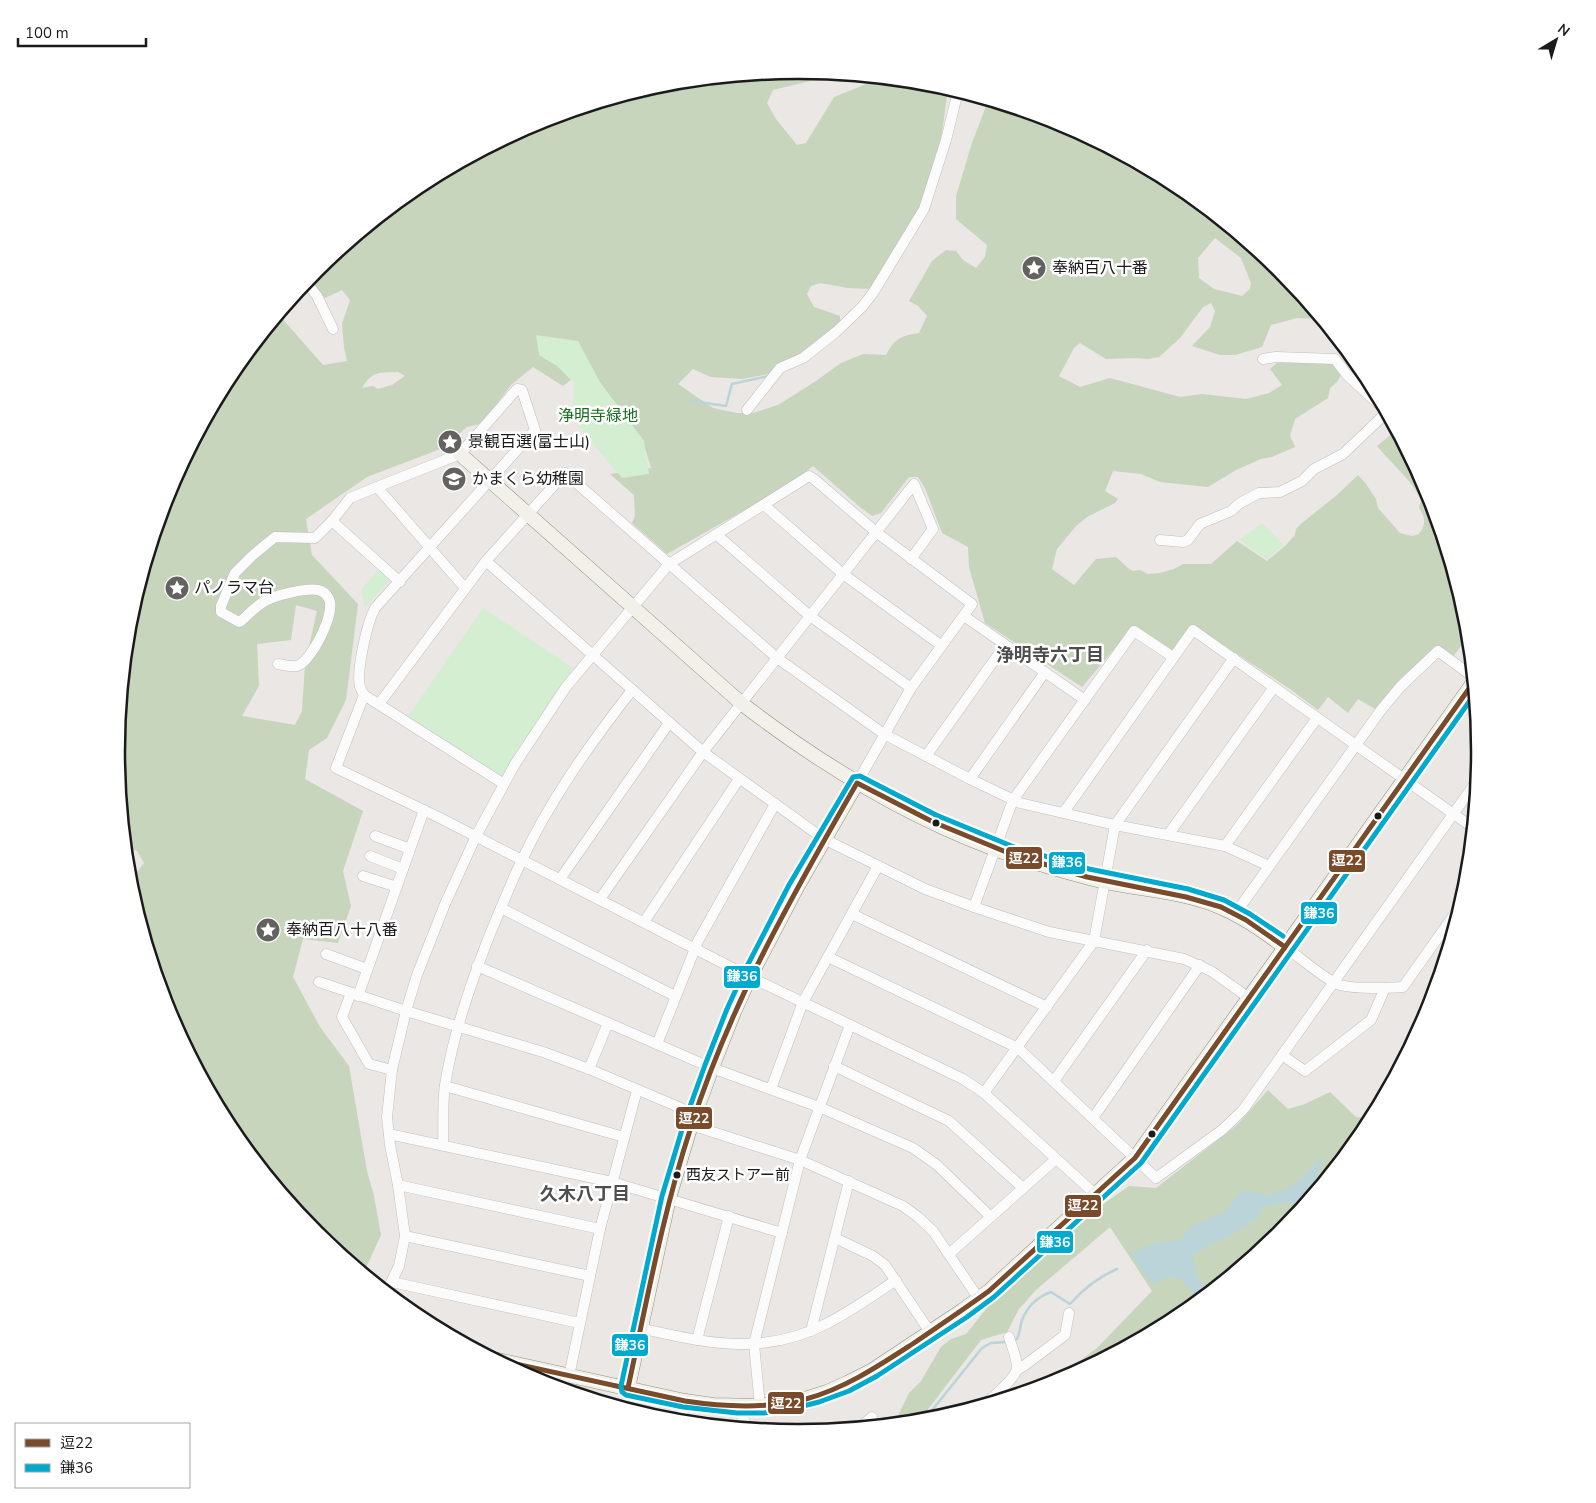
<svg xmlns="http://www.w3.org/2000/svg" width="1596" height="1503" font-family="'Nunito Sans','Noto Sans JP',sans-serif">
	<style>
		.forest { fill: #c6d5bb; fill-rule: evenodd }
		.park { fill: #d4eed2 }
		.water { fill: #bad4da }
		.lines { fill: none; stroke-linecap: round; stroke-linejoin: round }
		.stream { stroke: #bad4da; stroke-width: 2.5 }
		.street-casing { stroke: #c1bfbe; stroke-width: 11 }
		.secondary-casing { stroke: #90907e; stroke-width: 15 }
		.street { stroke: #fcfbfb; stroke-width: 10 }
		.secondary { stroke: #f1f1e9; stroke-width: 14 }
		.bus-1-casing { stroke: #fff; stroke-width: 9 }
		.bus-2-casing { stroke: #fff; stroke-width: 9 }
		.bus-1 { stroke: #7a4b2a; stroke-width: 5 }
		.bus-2 { stroke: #00a9ce; stroke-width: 5 }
		.bus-dot { fill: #1b1b1b; stroke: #fff; stroke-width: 2 }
		.labels { text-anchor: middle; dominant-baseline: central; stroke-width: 5; stroke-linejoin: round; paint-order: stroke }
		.bus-label { font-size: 15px; fill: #1b1b1b; stroke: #fff; text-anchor: start }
		.poi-label { font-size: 16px; fill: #1b1b1b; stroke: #fff; text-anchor: start }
		.park-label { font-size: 16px; fill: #166c1a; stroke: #fff }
		.neighbourhood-label { font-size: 18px; font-weight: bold; fill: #4e4e4e; stroke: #fff }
		.rim { fill: none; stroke: #1b1b1b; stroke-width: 2.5 }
		.line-badge { stroke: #fff; stroke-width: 2 }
		.badge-label { font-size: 14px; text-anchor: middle; font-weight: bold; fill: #fff }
	</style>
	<rect width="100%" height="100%" fill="#eae7e4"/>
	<g class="forest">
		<path d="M798 70 828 73 826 77 773 90 767 103 776 119 797 145 806 143 834 97 869 83 912 81 931 83 948 88 936 178 922 222 870 289 848 288 820 283 811 286 807 294 814 307 840 316V327L775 373 742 379 711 377 693 369 678 384 713 408 737 413H753L778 405 816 381 841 363 863 354 886 355C895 338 901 336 919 333L927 316 918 306 909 301 932 261 946 250 956 251 963 260 976 268 985 257 987 245 956 219V196L972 143 988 101 1059 122 1177 185 1190 196 1186 202 1193 208 1199 204 1280 270 1321 319 1297 318 1271 325 1262 347 1235 355H1220L1192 346 1210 327 1215 311 1211 303 1203 307 1180 338 1159 357 1148 359 1133 358 1106 359 1080 343 1074 348 1059 376 1080 387 1110 378 1180 397 1202 394 1246 399 1269 393 1282 385 1270 369 1278 362 1324 361 1338 365 1343 372 1337 382 1330 388 1328 398 1295 419 1290 436 1295 447 1272 457 1261 459 1236 470 1208 487 1160 482 1141 474 1113 471 1105 491 1118 499 1115 503 1087 517 1076 526 1057 549 1052 569 1074 585 1096 559 1116 557 1129 569 1133 571 1140 570 1148 574 1160 573 1174 569 1183 564H1211L1237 541 1267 561 1286 545 1295 535 1296 529 1302 523 1337 495 1358 475 1366 484 1376 499 1378 508 1400 533 1412 536 1419 534C1426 524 1426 518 1419 508L1421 500C1411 478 1392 465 1377 446L1395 431 1428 491 1466 619 1468 636 1453 657 1438 646 1402 677 1375 709 1358 699 1348 713 1328 697 1318 710 1290 689 1193 625 1174 651H1170L1133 627 1082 687 985 623 969 567 968 547 942 533 925 488 918 477H909L881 513 872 516 860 507 813 466 787 486 667 554 632 523 635 516 634 495 610 474 651 468 644 445 579 373 563 386 533 367 511 385 483 423 467 427 443 448 367 477 306 519 312 555 358 604 346 700 327 738 309 750 305 779 363 811 343 871 351 906 338 943 303 939 293 977 320 1027 349 1066 367 1171 374 1196 381 1235 364 1272 316 1233 231 1130 168 1012 130 884 129 882 144 863 137 851 126 846 117 751 130 618 168 490 232 373 279 315 323 365 347 361 344 347 342 324 350 300 342 290 325 298 308 279 316 269 388 211 405 207 407 195 420 185 537 122 665 83ZM1215 238 1241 258 1251 283 1250 289 1242 296 1214 289 1199 278 1198 258ZM398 372 405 376 392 385 378 389 373 386 362 388C373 370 379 373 398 372ZM296 605 317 611 305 664 302 711 295 725 242 716 259 686 257 644 291 640Z"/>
		<path d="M1268 1090 1288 1109 1305 1104 1330 1092 1356 1117 1371 1119 1364 1130 1280 1234 1176 1318 1059 1381 1049 1384 1097 1348 1152 1291 1110 1227 1036 1290 1019 1309 1007 1332 981 1340 919 1421 899 1423 896 1420 909 1393 921 1381 941 1347 951 1339 966 1334 991 1303 1018 1273 1089 1214 1129 1186 1156 1188 1237 1125Z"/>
	</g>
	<g class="park">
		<path d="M536 335 578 341 600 382 644 441 649 474 622 478 577 425 573 404 574 383 557 366 539 355Z"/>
		<path d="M1262 523 1284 545 1267 559 1239 540Z"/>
		<path d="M379 569 390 580 365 607 361 590Z"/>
		<path d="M483 608 573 668 502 777 407 718Z"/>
	</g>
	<path class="water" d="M1319 1159 1323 1161 1319 1171 1317 1189 1304 1204 1281 1203 1264 1207 1258 1217 1253 1221 1226 1238 1216 1241 1193 1255 1195 1271 1205 1289V1295L1199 1300C1179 1278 1182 1270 1152 1284L1131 1254 1154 1243 1180 1240 1193 1225 1226 1212 1238 1194 1243 1192 1252 1191 1268 1196C1274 1192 1280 1192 1286 1189 1296 1184 1313 1167 1319 1159Z"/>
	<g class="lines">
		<g class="stream">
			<path d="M691 401 726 406 732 384 769 376"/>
			<path d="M1013 1341 1017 1339C1020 1333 1020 1326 1022 1320 1028 1305 1037 1297 1051 1292L1070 1304C1084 1288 1098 1277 1117 1269"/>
			<path d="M927 1420 929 1414 982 1348 991 1343 1008 1342"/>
		</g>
		<defs>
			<g id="street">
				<path d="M306 282 317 296 333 329"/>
				<path d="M1263 359 1276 357 1335 359 1347 375 1384 409"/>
				<path d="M747 410 780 368 803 358 836 332 862 307 873 293 924 209 946 140 958 91"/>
				<path d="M377 487 350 498 332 521 400 582"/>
				<path d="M764 505 843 574 942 646"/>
				<path d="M717 535 810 616 911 688"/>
				<path d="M1160 540 1183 542 1188 540 1200 524 1231 511 1240 503 1259 493 1280 492 1302 481 1314 469 1343 454 1386 413"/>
				<path d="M486 561 703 752 824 839 925 889 974 907 1049 932 1184 959 1211 971 1249 998"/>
				<path d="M465 588 430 548 425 542 377 487 460 454 517 389 522 390 535 430 375 608C367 623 356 671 360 687 360 688 364 694 364 695L504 784"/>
				<path d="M964 616 1085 700"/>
				<path d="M278 664C283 665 292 667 297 666 311 662 336 613 329 599 327 595 323 591 318 590 306 588 276 595 265 601 256 606 249 614 241 621L239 622 221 612V606L235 573 252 556 275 537 315 538 332 521"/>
				<path d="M364 695 336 768 438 817 750 977 963 1079 984 1093 1095 1194"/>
				<path d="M379 704 486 561 565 473 777 658 884 734 970 779 1020 803 1115 825 1225 846 1269 866"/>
				<path d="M926 756 1005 645"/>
				<path d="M970 779 1045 672"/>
				<path d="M1064 812 1193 630 1472 827"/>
				<path d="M1168 835 1274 687"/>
				<path d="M375 836 410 849"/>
				<path d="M1225 846 1317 718"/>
				<path d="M370 856 403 869"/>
				<path d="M363 876 397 887"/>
				<path d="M560 879 669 723"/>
				<path d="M600 899 703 752 914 484 933 529 911 559"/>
				<path d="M974 907 1013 800 1134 631 1173 657"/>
				<path d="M501 908 675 996"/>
				<path d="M852 914 1047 1007"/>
				<path d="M1235 914 1381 710 1401 686 1438 651 1472 676"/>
				<path d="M644 922 739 779"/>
				<path d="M1285 947C1297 955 1328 982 1340 985 1356 989 1387 988 1403 987L1459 908"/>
				<path d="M326 954 367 969"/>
				<path d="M828 957 1018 1048 1156 1178 1222 1130 1243 1110 1476 782"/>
				<path d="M477 966 712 1068 819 1107 913 1148 937 1165 991 1217"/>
				<path d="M319 982 406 1011 543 1052 589 1069 695 1114"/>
				<path d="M351 993 342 1017 369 1064 392 1070"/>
				<path d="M358 996 424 810"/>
				<path d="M657 1044 698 941 775 804"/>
				<path d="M1282 1055 1305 1071 1371 1020 1385 988"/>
				<path d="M834 1066 949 1121 1023 1188"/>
				<path d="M589 1069 608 1023"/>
				<path d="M1054 1081 1147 950"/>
				<path d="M445 1086 624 1137"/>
				<path d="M771 1089 803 1002 878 866"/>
				<path d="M984 1093 1094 941 1115 825 1234 658"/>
				<path d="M1093 1118 1200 965"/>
				<path d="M691 1125 800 1160 903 1206 918 1217 933 1231 979 1299"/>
				<path d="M389 1134 612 1182 782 1233"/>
				<path d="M443 1145C444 1126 442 1104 445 1085 453 1035 470 986 488 939 499 913 509 887 521 862 550 800 590 744 632 690"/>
				<path d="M398 1185 600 1229"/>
				<path d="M405 1236 590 1276"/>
				<path d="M835 1238 873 1256 885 1265 930 1332"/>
				<path d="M949 1254 1056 1159"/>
				<path d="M392 1282 579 1323"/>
				<path d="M387 1291 399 1266 405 1236 398 1185 390 1145 387 1117 392 1070 406 1011 417 975 445 904 476 836 515 764 566 687 669 564 809 476 814 479 876 532 972 604 911 688 857 783"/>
				<path d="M640 1328C707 1343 763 1357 828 1323 851 1311 874 1295 896 1280"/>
				<path d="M811 1331 849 1181"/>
				<path d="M697 1340 729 1216"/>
				<path d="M1017 1370 1025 1365 1065 1335 1069 1313"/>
				<path d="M569 1376 600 1229 637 1090"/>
				<path d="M538 1381 541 1369"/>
				<path d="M986 1403C994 1396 1016 1378 1017 1368 1017 1358 1012 1347 1009 1337"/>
				<path d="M760 1406 754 1344 800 1160 850 1025"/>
				<path d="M737 1407 748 1428"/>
				<path d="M681 1421 685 1401"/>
				<path d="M860 1427 872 1417"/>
			</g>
			<g id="secondary">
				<path d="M460 454 741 703C828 770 923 827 1029 861 1054 868 1080 876 1106 882 1144 890 1185 892 1220 907 1244 917 1264 932 1285 947"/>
				<path d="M498 1360 685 1401 713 1405 760 1406 805 1399 827 1392 847 1383 871 1371 963 1310 989 1291 1135 1158 1473 683"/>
				<path d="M628 1388 669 1198 691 1125 712 1068 734 1012 750 977 796 889 857 783"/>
			</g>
		</defs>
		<use href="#street" class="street-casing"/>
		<use href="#secondary" class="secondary-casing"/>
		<use href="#street" class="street"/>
		<use href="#secondary" class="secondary"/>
		<defs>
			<g id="bus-1">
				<path d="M498 1360 685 1401C725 1407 767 1409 806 1399 846 1388 880 1365 914 1343 939 1326 964 1309 989 1291L1135 1158 1473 683"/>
				<path d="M628 1388C647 1300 663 1212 691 1127 730 1004 793 894 857 783L933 822 1011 854 1087 877 1186 897 1221 907 1246 920 1285 947"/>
			</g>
			<path id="bus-2" d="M1283 936 1250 914 1224 900 1188 889 1089 869 1014 847 936 815 860 776 853 777 789 885 743 974 727 1009 705 1065 684 1123 662 1196 621 1386 622 1392 626 1395 683 1407 737 1413H764L791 1409 819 1402 849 1391 877 1376 967 1317 994 1297 1141 1163 1474 695"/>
		</defs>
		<use href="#bus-1" class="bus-1-casing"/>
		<use href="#bus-2" class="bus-2-casing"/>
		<use href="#bus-1" class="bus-1"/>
		<use href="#bus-2" class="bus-2"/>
	</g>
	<defs>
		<symbol id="sight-disc" viewBox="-11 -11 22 22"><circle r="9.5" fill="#636261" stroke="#fff"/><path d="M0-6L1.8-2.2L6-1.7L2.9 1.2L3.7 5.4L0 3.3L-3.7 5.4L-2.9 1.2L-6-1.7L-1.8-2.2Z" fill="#fff"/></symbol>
		<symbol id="school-disc" viewBox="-11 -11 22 22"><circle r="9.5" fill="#636261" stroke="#fff"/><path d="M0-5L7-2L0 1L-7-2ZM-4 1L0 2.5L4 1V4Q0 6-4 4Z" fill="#fff"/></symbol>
	</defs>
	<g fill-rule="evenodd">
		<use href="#sight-disc" x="1020" y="254" width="28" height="28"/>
		<use href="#sight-disc" x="436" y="428" width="28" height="28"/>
		<use href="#school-disc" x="440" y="465" width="28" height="28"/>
		<use href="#sight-disc" x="163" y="574" width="28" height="28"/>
		<use href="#sight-disc" x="254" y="916" width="28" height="28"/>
	</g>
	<g class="bus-dot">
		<circle cx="1378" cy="816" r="4.5"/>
		<circle cx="936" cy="823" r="4.5"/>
		<circle cx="1152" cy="1134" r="4.5"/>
		<circle cx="677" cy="1175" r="4.5"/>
	</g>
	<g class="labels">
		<g class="bus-label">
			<text x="686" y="1175">西友ストアー前</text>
		</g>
		<g class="poi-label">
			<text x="1052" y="268">奉納百八十番</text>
			<text x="468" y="442">景観百選(富士山)</text>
			<text x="472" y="479">かまくら幼稚園</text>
			<text x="194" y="588">パノラマ台</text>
			<text x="286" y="930">奉納百八十八番</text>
		</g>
		<g class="park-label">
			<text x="598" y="416">浄明寺緑地</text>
		</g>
		<g class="neighbourhood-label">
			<text x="1050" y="655">浄明寺六丁目</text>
			<text x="585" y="1194">久木八丁目</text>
		</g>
	</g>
	<path d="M0 0H1596V1503H0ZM797 79H799A672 672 0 0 1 1471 751V752A672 672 0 0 1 799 1424H797A672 672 0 0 1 125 752V751A672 672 0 0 1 797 79Z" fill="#fff" fill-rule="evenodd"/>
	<path class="rim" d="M797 79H799A672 672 0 0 1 1471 751V752A672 672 0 0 1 799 1424H797A672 672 0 0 1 125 752V751A672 672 0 0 1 797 79Z"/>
	<g class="line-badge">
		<rect x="1005" y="846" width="38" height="24" rx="5" fill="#7a4b2a"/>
		<rect x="1328" y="849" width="38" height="24" rx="5" fill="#7a4b2a"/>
		<rect x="1048" y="851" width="38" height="24" rx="5" fill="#00a9ce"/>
		<rect x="1300" y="901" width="38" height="24" rx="5" fill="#00a9ce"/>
		<rect x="723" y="965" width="38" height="24" rx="5" fill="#00a9ce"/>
		<rect x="675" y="1106" width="38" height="24" rx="5" fill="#7a4b2a"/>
		<rect x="1064" y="1194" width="38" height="24" rx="5" fill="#7a4b2a"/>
		<rect x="1036" y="1230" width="38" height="24" rx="5" fill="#00a9ce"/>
		<rect x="611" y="1333" width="38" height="24" rx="5" fill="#00a9ce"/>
		<rect x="767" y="1391" width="38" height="24" rx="5" fill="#7a4b2a"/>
	</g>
	<g class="badge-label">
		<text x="1024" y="863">逗22</text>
		<text x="1347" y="865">逗22</text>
		<text x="1067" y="867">鎌36</text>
		<text x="1319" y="918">鎌36</text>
		<text x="742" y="981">鎌36</text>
		<text x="694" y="1123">逗22</text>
		<text x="1083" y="1210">逗22</text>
		<text x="1055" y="1247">鎌36</text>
		<text x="630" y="1350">鎌36</text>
		<text x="786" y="1408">逗22</text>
	</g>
	<rect x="15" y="1423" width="175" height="65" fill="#ffffff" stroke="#a4a4a4"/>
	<rect x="25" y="1439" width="25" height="8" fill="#7a4b2a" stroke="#a4a4a4"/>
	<text x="60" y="1448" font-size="15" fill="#1b1b1b">逗22</text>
	<rect x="25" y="1464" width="25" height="8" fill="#00a9ce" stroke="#a4a4a4"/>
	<text x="60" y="1473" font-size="15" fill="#1b1b1b">鎌36</text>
	<g transform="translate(1556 40) rotate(38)" stroke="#ffffff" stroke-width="4" paint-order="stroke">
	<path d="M0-4L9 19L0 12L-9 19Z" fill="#1b1b1b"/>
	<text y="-8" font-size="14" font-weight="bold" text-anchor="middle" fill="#1b1b1b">N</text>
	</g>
	<path d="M18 38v8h128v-8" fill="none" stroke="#1b1b1b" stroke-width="2.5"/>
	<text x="25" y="38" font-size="15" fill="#1b1b1b" stroke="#ffffff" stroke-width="4" paint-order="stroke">100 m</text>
</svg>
